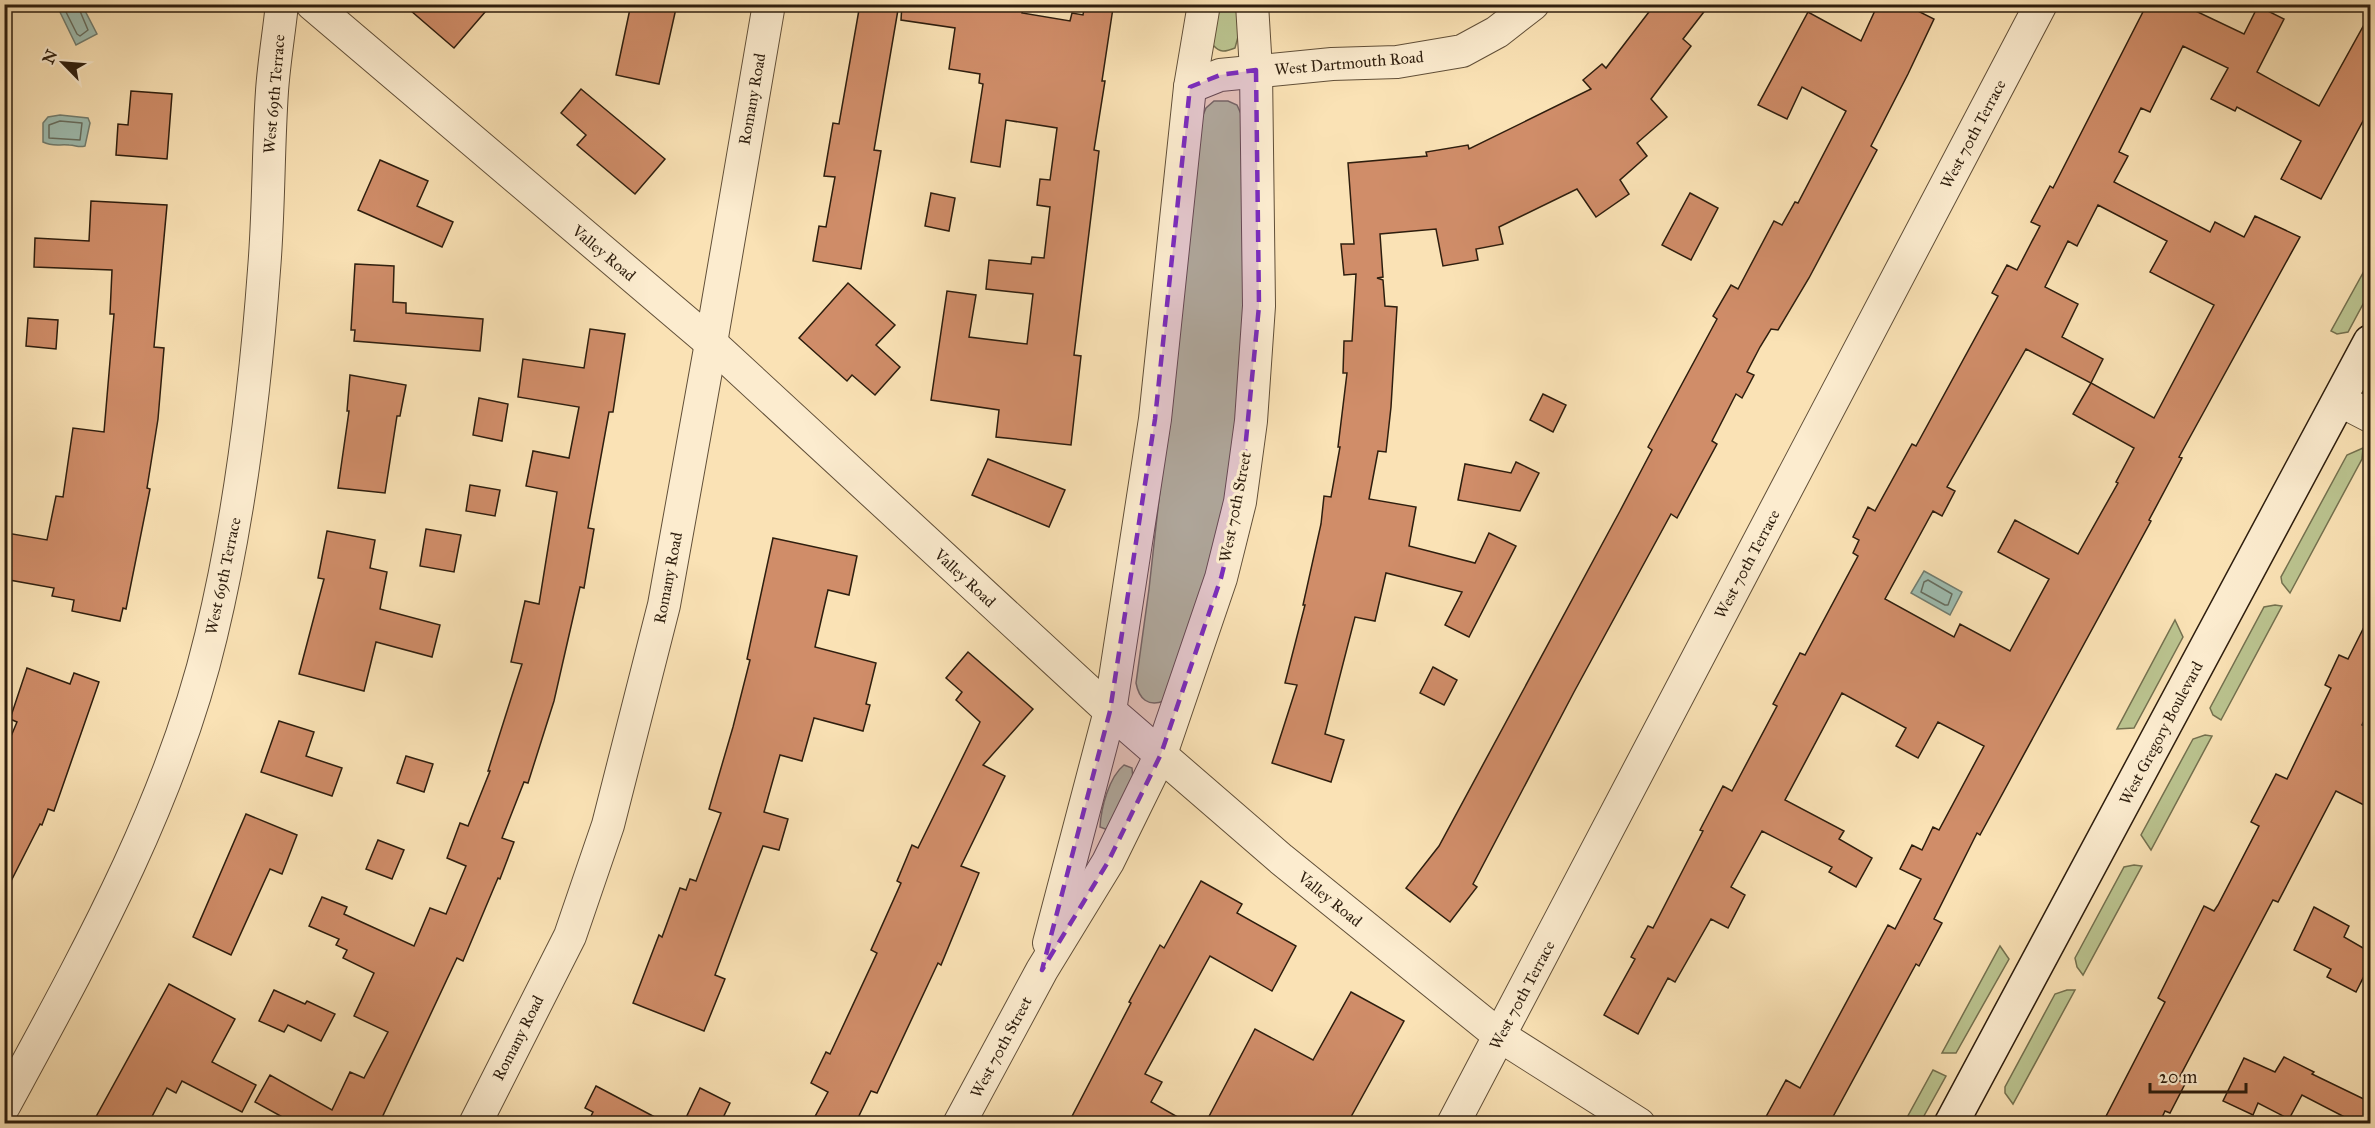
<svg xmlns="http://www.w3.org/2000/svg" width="2375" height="1128" font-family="'IM FELL Great Primer',serif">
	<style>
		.green { fill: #bbc490; stroke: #74714f; stroke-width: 1.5 }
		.water { fill: #9ebdb1; stroke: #717d70; stroke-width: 1.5 }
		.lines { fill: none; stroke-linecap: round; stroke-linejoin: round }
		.shore { stroke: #666e60; stroke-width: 1.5 }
		.building { fill: #d08d69; stroke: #2e1e0e; stroke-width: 1.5; fill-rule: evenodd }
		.street-casing { stroke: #614f38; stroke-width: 34 }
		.secondary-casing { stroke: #2e1e0e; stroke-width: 36 }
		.street { stroke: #fceccf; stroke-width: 32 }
		.secondary { stroke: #fceccf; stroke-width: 33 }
		.marked { fill: #7b2cbf; fill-opacity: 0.2; stroke: #7b2cbf; stroke-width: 4.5; stroke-dasharray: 12 8; stroke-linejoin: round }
		.labels { text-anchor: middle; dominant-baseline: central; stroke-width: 6; stroke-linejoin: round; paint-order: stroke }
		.street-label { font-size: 16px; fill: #2e1e0e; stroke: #fceccf }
	</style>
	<rect width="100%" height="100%" fill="#fae2b5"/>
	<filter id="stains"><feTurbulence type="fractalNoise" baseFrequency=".00333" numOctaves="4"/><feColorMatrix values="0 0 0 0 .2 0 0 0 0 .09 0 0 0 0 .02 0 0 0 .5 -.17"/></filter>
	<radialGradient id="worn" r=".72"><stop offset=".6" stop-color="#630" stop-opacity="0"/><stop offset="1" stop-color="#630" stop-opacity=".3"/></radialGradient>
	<g class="green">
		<path d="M1217 5H1238V37L1235 48C1225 52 1220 53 1213 45Z"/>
		<path d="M1214 101H1228L1237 105 1241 114C1246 245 1247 376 1224 505 1211 572 1186 637 1164 701 1148 707 1139 699 1136 683L1149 589 1201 120 1206 108Z"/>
		<path d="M2363 273 2370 284V291L2348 332 2337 334 2331 331Z"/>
		<path d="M2363 448 2362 459 2290 593 2282 583 2281 577 2347 455Z"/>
		<path d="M2275 605 2282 606 2221 720 2213 715 2210 708 2264 607Z"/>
		<path d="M2175 620 2183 637 2134 728 2117 729Z"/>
		<path d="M2205 735 2212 736 2151 850 2141 835 2193 739Z"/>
		<path d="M1124 765 1132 768 1133 779 1108 830 1100 827C1101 808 1109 777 1124 765Z"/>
		<path d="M2134 865 2142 866 2083 975 2077 967 2075 958 2124 867Z"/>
		<path d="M2000 946 2009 959 1956 1053H1942Z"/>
		<path d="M2067 990H2075L2013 1104 2005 1093V1087L2055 994Z"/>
		<path d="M1933 1070 1946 1076 1920 1123H1904Z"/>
	</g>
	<g class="water">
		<path d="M60 5H82L97 34 76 45 57 6Z"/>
		<path d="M60 115 88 118 90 123 85 146C78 148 76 145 69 145 59 144 53 147 43 142V123L48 117Z"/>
		<path d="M1924 571 1962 592 1950 615 1911 593Z"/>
	</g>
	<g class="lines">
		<g class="shore">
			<path d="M62 4 77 34 80 36 88 30 77 4"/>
			<path d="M60 121 82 123 80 140 49 138V125Z"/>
			<path d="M1928 580 1952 594 1948 605H1945L1921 592 1924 582Z"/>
		</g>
	</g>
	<g class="building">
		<path d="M403 4H492L454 48Z"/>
		<path d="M631 4H677L659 84 616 75Z"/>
		<path d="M860 4H899L874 150 881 151 861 269 813 261 819 226 826 227 835 177 824 176 833 123 839 124Z"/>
		<path d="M902 4H1024L1022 13 1070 21 1072 13 1083 15 1085 4 1113 8 1102 81H1105L1094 150 1099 151 1074 355 1081 356 1071 445 996 437 999 410 931 400 947 291 976 295 969 337 1027 344 1033 294 986 289 989 260 1031 264 1032 257 1044 258 1050 207 1037 205 1040 179 1050 180 1057 128 1006 120 1000 167 971 162 983 84 979 83 980 74 949 69 955 28 901 20Z"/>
		<path d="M1655 4H1710L1683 39 1691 46 1651 99 1667 117 1637 143 1647 156 1620 180 1629 194 1596 217 1577 189 1499 227 1503 244 1476 249 1478 260 1443 266 1436 229 1380 234 1383 277 1377 278 1383 280 1385 306 1397 307 1391 407 1386 452 1378 451 1369 499 1416 507 1409 546 1475 563 1489 533 1516 546 1469 637 1445 625 1462 592 1386 573 1375 621 1355 617 1325 734 1344 740 1331 782 1272 763 1297 685 1285 683 1305 605H1303L1321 524 1324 496 1331 497 1340 447H1338L1347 373H1343L1344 341H1352L1356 274 1344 275 1341 244H1354L1348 163 1427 156 1426 152 1468 145 1469 149 1591 89 1583 80 1602 64 1606 68Z"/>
		<path d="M1878 4H1904L1934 19 1908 74 1871 146 1877 150 1809 278 1778 330 1771 329 1760 347 1747 372 1754 375 1742 398 1736 394 1712 441 1717 444 1677 518 1671 514 1574 692 1473 884 1477 887 1450 922 1406 888 1439 846 1620 511 1652 450 1648 447 1717 319 1713 316 1731 285 1738 289 1774 221 1782 225 1795 202 1798 203 1846 111 1802 87 1787 119 1758 105 1808 12 1861 41Z"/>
		<path d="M2147 4H2181L2244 34 2258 6 2284 19 2257 72 2319 106 2370 14V108L2321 199 2281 179 2301 141 2237 107 2235 111 2211 99 2228 68 2183 46 2150 112 2141 108 2119 152 2128 156 2114 182 2210 232 2215 222 2244 237 2255 216 2300 237 2179 457 2182 458 2149 520 2151 521 1980 835 1977 833 1934 919 1942 923 1919 966 1916 964 1829 1124H1762L1786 1080 1800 1088 1888 925 1895 929 1921 879 1900 869 1912 845 1922 850 1933 827 1939 830 1984 746 1938 722 1918 758 1896 746 1906 728 1842 693 1785 800 1844 831 1839 839 1872 858 1856 887 1829 872 1832 867 1762 831 1731 887 1745 895 1728 928 1711 919 1675 982 1668 978 1638 1034 1604 1015 1635 959 1631 957 1648 926 1653 928 1703 831 1700 830 1723 786 1732 791 1777 706 1773 704 1800 653 1805 655 1858 556 1853 553 1859 540 1853 537 1868 507 1875 511 1912 444 1916 446 1998 296 1992 293 2007 265 2017 270 2040 226 2031 222 2050 186 2053 188ZM2098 205 2167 241 2150 272 2214 305 2154 418 2091 383 2103 359 2062 337 2078 304 2045 287 2068 241 2077 246ZM2026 349 2091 383 2073 414 2134 448 2116 482 2118 483 2078 554 2015 520 1998 552 2049 579 2010 651 1960 624 1954 637 1885 599 1933 511 1942 516 1955 491 1947 487Z"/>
		<path d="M581 89 665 159 635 194 577 145 586 135 561 113Z"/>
		<path d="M131 91 172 94 167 159 116 155 118 124 128 125Z"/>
		<path d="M380 160 428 181 417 206 453 222 442 247 358 210Z"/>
		<path d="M931 193 955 198 949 231 925 226Z"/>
		<path d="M1690 193 1718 208 1691 260 1662 245Z"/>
		<path d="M91 201 167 205 154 347 164 348 158 419 147 488 150 489 126 609 123 608 120 621 72 611 74 600 52 596 54 588 4 579V546L7 533 47 540 56 496 63 497 73 428 104 432 114 314H110L112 270 34 267 35 238 89 241Z"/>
		<path d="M355 264 394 266 393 302 406 303V313L483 319 480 351 354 341 355 330H351Z"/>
		<path d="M848 283 895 325 876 345 900 367 875 395 852 375 847 381 799 338Z"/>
		<path d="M28 318 58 320 56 349 26 346Z"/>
		<path d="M590 329 625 334 613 412H609L588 528 594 529 584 588 580 587 554 701 528 783 524 782 502 838 514 842 500 879 498 878 463 961 457 958 379 1124H295L255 1102 270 1075 332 1110 350 1072 364 1078 388 1032 354 1016 374 973 343 958 347 950 336 945 339 939 309 926 322 897 347 907 344 914 414 946 430 908 446 914 466 866 447 858 460 823 468 826 490 771H488L522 664 511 662 525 601 539 604 557 492 526 486 533 451 569 458 579 407 518 397 523 359 584 368Z"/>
		<path d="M350 375 406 385 400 416H397L385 493 338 488 349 411H347Z"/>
		<path d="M1543 394 1566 405 1553 432 1530 420Z"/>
		<path d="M479 398 508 404 502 441 473 435Z"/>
		<path d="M988 459 1065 490 1049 527 972 495Z"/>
		<path d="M1516 462 1539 473 1520 511 1458 500 1465 464 1511 473Z"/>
		<path d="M470 485 500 490 495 516 466 511Z"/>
		<path d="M426 529 461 535 454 572 420 566Z"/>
		<path d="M327 531 375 540 370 568 387 572 380 609 440 625 432 657 376 642 364 691 299 674 324 579 318 578Z"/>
		<path d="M773 538 857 556 849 595 828 590 815 647 876 663 866 704 870 705 863 731 814 718 802 761 780 755 764 812 788 819 779 850 763 846 715 975 725 979 704 1031 633 1003 659 935 662 937 680 888 686 890 690 879 696 881 721 813 709 809 733 727 750 660 747 659Z"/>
		<path d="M2370 615V708L2362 725 2370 729V808L2336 791 2278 902 2273 900 2178 1080 2185 1084 2170 1113 2165 1111 2159 1124H2102L2165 1002 2158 998 2204 906 2214 911 2218 905 2259 826 2251 822 2276 774 2287 779 2331 688 2325 685 2339 655 2348 659Z"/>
		<path d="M968 652 1033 709 983 765 1005 776 961 866 979 873 941 965 938 963 877 1093 871 1091 855 1124H811L828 1092 811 1083 826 1052 830 1054 877 953 871 950 901 883 897 881 912 845 918 848 980 722 956 700 962 692 946 678Z"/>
		<path d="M1433 667 1457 680 1444 705 1420 693Z"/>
		<path d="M27 668 70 684 74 673 99 682 54 811 48 809 42 825 40 824 4 895V753L17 722 10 719Z"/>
		<path d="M279 721 314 732 306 756 342 768 332 796 261 772Z"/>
		<path d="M406 756 433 764 424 792 397 783Z"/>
		<path d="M246 814 297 835 282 874 270 869 231 955 193 937Z"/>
		<path d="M378 840 404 850 392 879 366 869Z"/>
		<path d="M1201 881 1242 904 1237 913 1296 946 1272 991 1210 956 1145 1074 1162 1082 1151 1102 1190 1124H1068L1131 1003 1129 1002 1160 945 1164 948Z"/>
		<path d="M2314 907 2349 926 2344 937 2370 952V964L2356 992 2327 977 2331 969 2294 950Z"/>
		<path d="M169 984 235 1019 212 1062 256 1085 242 1112 182 1081 176 1093 167 1088 148 1124H92Z"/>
		<path d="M274 990 305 1004 307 1001 335 1014 321 1041 288 1025 284 1032 259 1021Z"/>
		<path d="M1351 992 1404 1021 1347 1124H1205L1255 1029 1313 1060Z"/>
		<path d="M2284 1057 2314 1072 2312 1074 2370 1102V1124H2358L2302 1095 2289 1119 2258 1103 2253 1115 2223 1101 2244 1058 2275 1072Z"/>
		<path d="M596 1086 668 1124H587L593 1112 585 1108Z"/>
		<path d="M700 1088 730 1103 720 1124H683Z"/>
	</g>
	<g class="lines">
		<defs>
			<g id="street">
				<path d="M312 4 711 343 1110 711 1281 859 1500 1036 1639 1124"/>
				<path d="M1190 87 1220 75 1332 64 1397 62 1462 51 1497 32 1533 4"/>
				<path d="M2339 400 2370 416"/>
				<path d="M1049 943 1110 711 1155 419 1190 87 1204 4"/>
				<path d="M4 1106C86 955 171 804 211 636 240 516 255 393 264 270 269 210 268 150 272 91 274 62 279 33 282 4"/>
				<path d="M475 1124 570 936 608 825 664 605 711 343 769 4"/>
				<path d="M959 1124 1042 970 1108 862 1161 754 1221 578 1240 502 1251 421 1259 306 1256 70 1252 4"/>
				<path d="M1453 1124 2041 4"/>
			</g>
			<path id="secondary" d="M1951 1124 2370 342"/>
		</defs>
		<use href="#street" class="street-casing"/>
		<use href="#secondary" class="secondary-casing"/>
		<use href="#street" class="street"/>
		<use href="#secondary" class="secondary"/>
	</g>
	<path class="marked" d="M1256 70 1259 306 1240 502 1221 578 1161 754 1108 862 1042 970 1110 711 1155 419 1190 87 1220 75Z"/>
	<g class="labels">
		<g class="street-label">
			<text transform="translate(1349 63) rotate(-5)">West Dartmouth Road</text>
			<text transform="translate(274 94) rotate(-85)">West 69th Terrace</text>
			<text transform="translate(752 99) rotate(-80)">Romany Road</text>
			<text transform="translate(1973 134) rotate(-62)">West 70th Terrace</text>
			<text transform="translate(604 253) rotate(40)">Valley Road</text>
			<text transform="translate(1235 507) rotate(-79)">West 70th Street</text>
			<text transform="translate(1747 564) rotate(-62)">West 70th Terrace</text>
			<text transform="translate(223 576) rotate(-78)">West 69th Terrace</text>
			<text transform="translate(668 578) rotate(-79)">Romany Road</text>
			<text transform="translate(965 578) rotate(43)">Valley Road</text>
			<text transform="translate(2161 733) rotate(-62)">West Gregory Boulevard</text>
			<text transform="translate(1330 899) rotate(39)">Valley Road</text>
			<text transform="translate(1522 995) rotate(-62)">West 70th Terrace</text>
			<text transform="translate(518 1038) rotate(-63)">Romany Road</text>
			<text transform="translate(1001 1047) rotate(-62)">West 70th Street</text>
		</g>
	</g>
	<rect width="2375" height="1128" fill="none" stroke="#fae2b5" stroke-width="24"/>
	<rect x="6" y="6" width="2363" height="1116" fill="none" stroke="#2e1e0e" stroke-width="3"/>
	<rect x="12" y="12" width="2351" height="1104" fill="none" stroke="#2e1e0e" stroke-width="1.5"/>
	<g transform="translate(63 63) rotate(295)" stroke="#fceccf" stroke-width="4.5" paint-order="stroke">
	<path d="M0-4.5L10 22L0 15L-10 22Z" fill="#2e1e0e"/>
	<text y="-9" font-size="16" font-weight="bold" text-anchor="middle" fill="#2e1e0e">N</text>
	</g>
	<path d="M2150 1083v9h96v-9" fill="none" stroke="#2e1e0e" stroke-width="3"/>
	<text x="2159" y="1083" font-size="18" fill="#2e1e0e" stroke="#fceccf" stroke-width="4.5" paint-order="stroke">20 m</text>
	<rect width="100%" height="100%" filter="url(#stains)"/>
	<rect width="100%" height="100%" fill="url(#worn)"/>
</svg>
